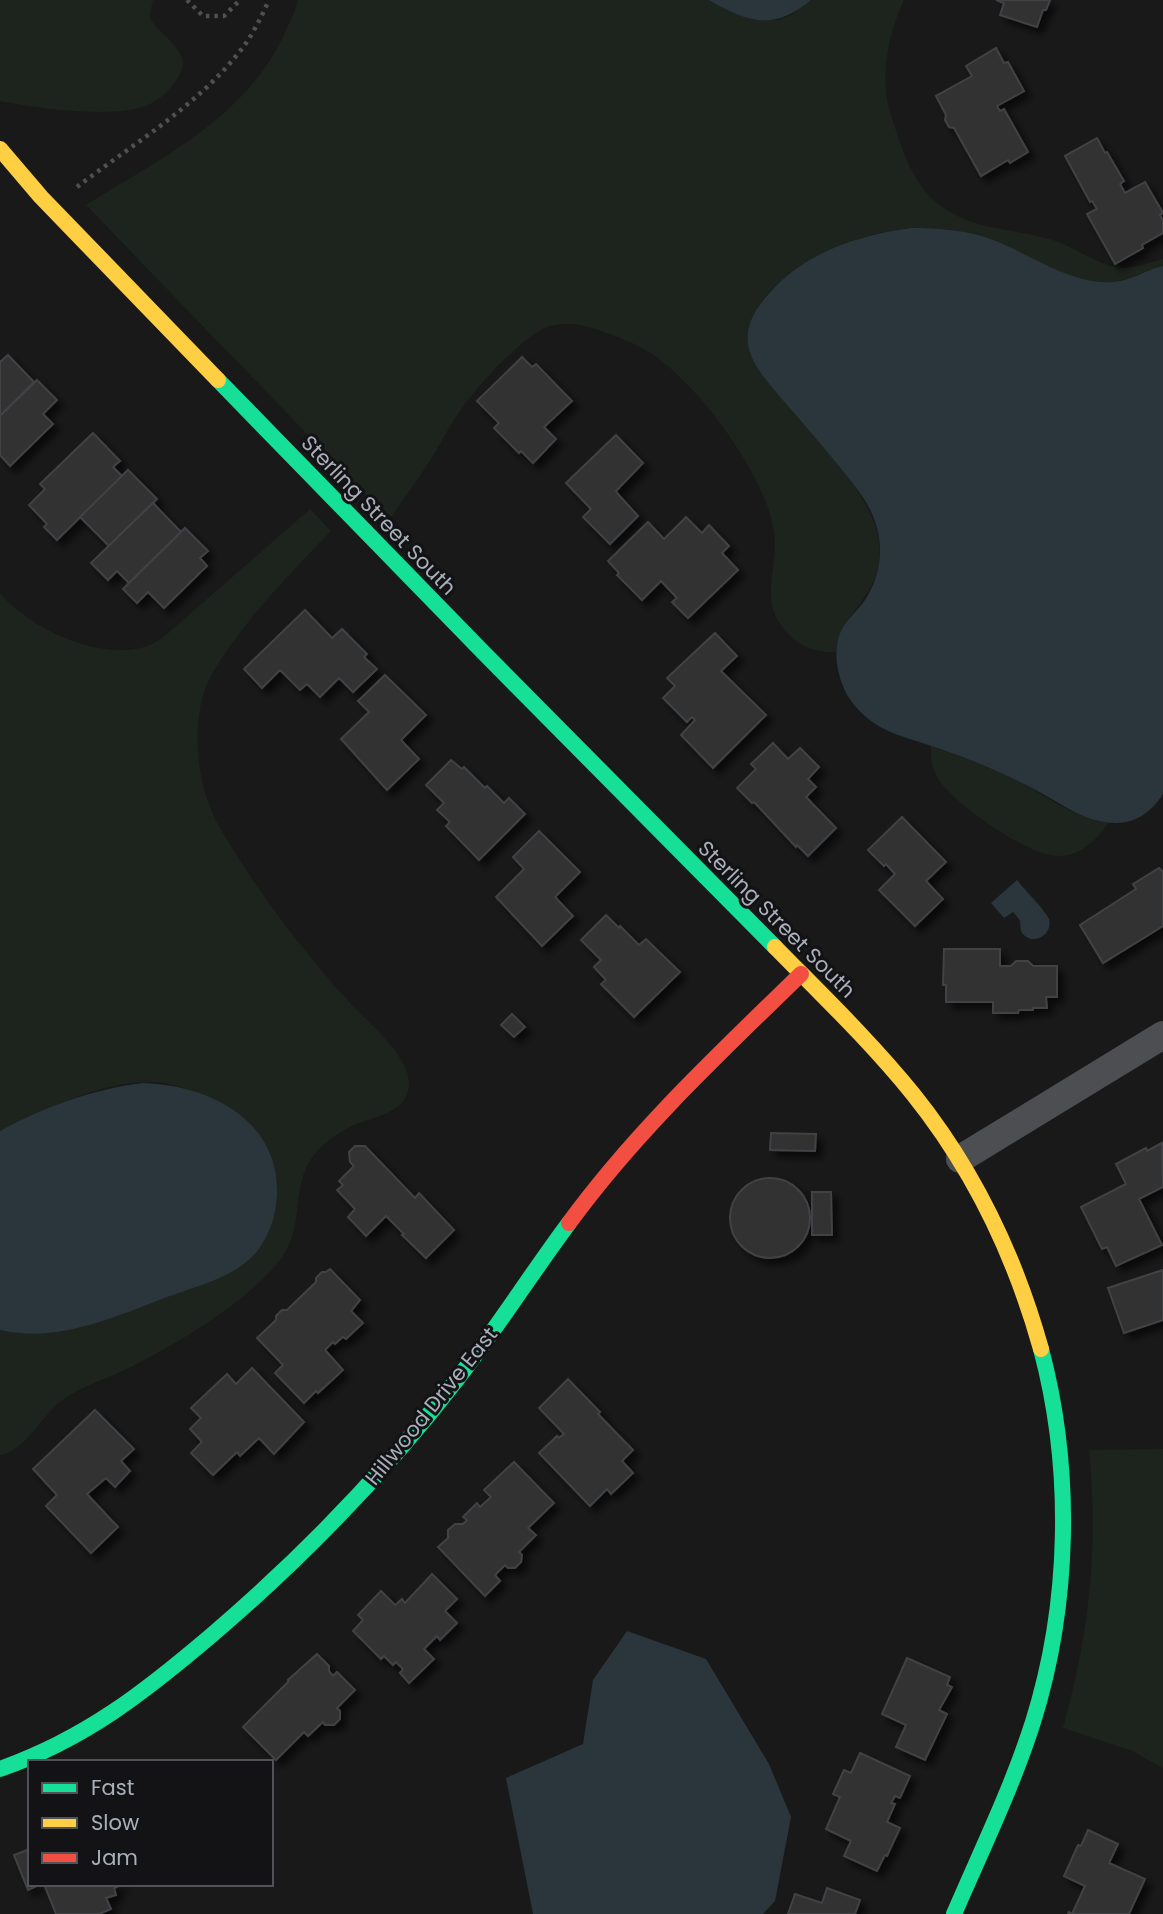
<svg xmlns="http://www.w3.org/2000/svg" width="1163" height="1914" font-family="Poppins,sans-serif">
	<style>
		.green { fill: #1c241d }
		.water { fill: #2a363c }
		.building { fill: #313131; stroke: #414245; stroke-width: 2; filter: url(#shadow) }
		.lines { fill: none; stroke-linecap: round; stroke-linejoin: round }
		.path { stroke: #4f5054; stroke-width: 4.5; stroke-dasharray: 3.5 5; stroke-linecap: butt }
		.street { stroke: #4d4e52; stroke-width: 28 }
		.fast { stroke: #16e098; stroke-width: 16 }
		.slow { stroke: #ffcf43; stroke-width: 16 }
		.jam { stroke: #f24e42; stroke-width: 16 }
		.labels { text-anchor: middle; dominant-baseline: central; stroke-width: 6; stroke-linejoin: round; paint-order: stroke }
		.street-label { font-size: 21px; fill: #a9b0bb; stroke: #131315 }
	</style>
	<defs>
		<filter id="shadow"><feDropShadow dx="6" dy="6" stdDeviation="3.5" flood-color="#0009"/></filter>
	</defs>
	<rect width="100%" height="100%" fill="#191919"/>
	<g class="green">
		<path d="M0 0H153L150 14 151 20C159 34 182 46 183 63 183 72 176 81 171 87 165 94 158 100 150 104 118 120 35 108 0 101Z"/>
		<path d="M298 0H709L738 15 779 20 791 15 811 0H904C890 29 882 67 887 99 889 109 892 120 896 130 906 163 919 194 950 212 982 231 1019 229 1053 240 1073 246 1103 268 1121 268 1135 268 1150 263 1163 259V266C1138 272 1125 285 1097 282 1070 279 1038 260 1013 249 940 216 875 223 806 263 787 274 757 298 753 320 752 328 748 338 749 346 750 360 767 380 776 391 808 430 873 492 879 542 886 596 841 608 836 652 810 653 789 642 776 617 765 594 775 569 775 545 775 533 772 520 768 508 751 458 693 378 647 351 634 343 618 337 604 332 582 324 558 319 538 332 527 338 518 347 509 355 491 372 474 391 460 411 450 425 442 441 433 456 420 477 405 497 391 517L363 492 86 205C160 159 245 118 284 35 289 23 295 13 298 0Z"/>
		<path d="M310 509 331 531C295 569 258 606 228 649 220 661 211 674 206 687 193 720 196 771 209 804 215 822 226 838 236 854 269 907 308 956 350 1003 368 1022 408 1055 409 1082 410 1113 374 1116 354 1125 339 1132 325 1142 314 1155 288 1188 308 1229 276 1265 242 1305 179 1342 133 1366 109 1378 81 1386 60 1402 41 1417 24 1452 0 1455V1330C54 1343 111 1318 161 1299 197 1286 227 1279 256 1252L210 1098C195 1092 180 1086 164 1083 111 1076 47 1109 0 1131V593C29 629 108 666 154 643 158 641 163 637 167 634Z"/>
		<path d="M931 746C960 756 989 767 1016 780 1044 794 1078 821 1109 822 1097 840 1080 857 1057 856 1028 856 951 802 937 777 931 767 931 757 931 746Z"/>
		<path d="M1163 1449V1768L1132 1751 1063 1728C1089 1634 1099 1547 1089 1450Z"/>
	</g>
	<g class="water">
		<path d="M709 0H811C774 31 748 23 709 0Z"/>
		<path d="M911 228C940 228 968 230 996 241 1031 255 1073 285 1112 282 1131 281 1145 270 1163 266V794C1152 811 1137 823 1116 823 1094 823 1075 813 1057 802 1022 781 985 765 946 751 925 743 902 738 882 728 866 719 849 703 843 686 836 669 833 646 842 629 848 618 858 610 865 600 882 574 885 543 872 514 866 499 853 484 843 471 823 446 802 422 781 398 769 383 751 365 748 344 745 320 761 301 777 285 812 250 864 234 911 228Z"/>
		<path d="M1017 880C1024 889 1045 910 1049 919 1053 933 1036 945 1025 936 1019 931 1021 927 1020 921 1019 919 1014 913 1013 912L1004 918 991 903Z"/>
		<path d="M143 1083C209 1085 280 1120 277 1195 276 1215 270 1234 258 1250 237 1277 200 1285 170 1296 117 1316 57 1344 0 1330V1131C44 1107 93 1089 143 1083Z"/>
		<path d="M627 1631 706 1659 769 1764 791 1817 775 1901 763 1914H533L506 1778 583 1744 593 1680Z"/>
	</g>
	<g class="building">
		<path d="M996 0H1050L1046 10H1043L1037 27 1000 15 1004 3Z"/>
		<path d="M996 48 1004 63 1008 62 1024 91 997 106 1000 111 1004 109 1028 152 1010 163 1008 160 981 176 954 128 949 127 945 120 946 115 936 96 972 76 966 66Z"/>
		<path d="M1097 138 1105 153 1107 152 1124 181 1120 184 1125 193 1145 182 1163 213 1160 215 1163 221V233L1142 245 1143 248 1115 264 1087 214 1097 209 1092 201 1090 202 1065 156Z"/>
		<path d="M8 355 34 382 0 416V362Z"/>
		<path d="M522 357 532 367 536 364 572 401 544 427 556 439 533 463 521 451 519 453 494 428 499 423 477 401Z"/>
		<path d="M37 380 57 400 43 414 53 424 10 466 0 455V416Z"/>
		<path d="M93 433 120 461 113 467 122 476 57 540 44 527 47 524 29 505 45 489 40 484Z"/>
		<path d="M616 435 643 463 616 491 617 493 638 516 610 544 583 517 591 509 566 483Z"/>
		<path d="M128 470 157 499 109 546 80 517Z"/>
		<path d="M153 503 181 532 129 583 117 571 108 580 91 563Z"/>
		<path d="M686 517 702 533 709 525 729 546 722 553 738 570 688 618 672 602 677 598 661 581 642 600 617 575 619 573 608 561 648 522 664 539Z"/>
		<path d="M185 528 208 551 200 558 207 566 164 608 148 592 137 603 123 589Z"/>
		<path d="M305 610 332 638 342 629 367 654 364 657 377 669 353 692 339 678 320 697 307 684 300 690 280 670 262 688 244 669Z"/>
		<path d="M715 633 737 656 721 671 766 715 713 768 681 735 695 720 692 717 687 722 663 698 675 686 667 678Z"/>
		<path d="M385 675 426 715 401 740 419 759 387 790 341 739 369 712 358 701Z"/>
		<path d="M773 743 788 759 800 748 819 767 808 779 816 787 806 797 836 828 808 856 797 845 796 847 754 802 752 803 737 788 756 769 751 764Z"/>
		<path d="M451 760 462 769 464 767 485 788 487 786 504 803 509 798 525 814 479 860 446 826 450 822 437 810 444 803 426 785Z"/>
		<path d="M902 817 946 862 926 881 943 899 915 926 879 890 895 874 886 864 884 866 868 850Z"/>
		<path d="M539 831 580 872 555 897 573 916 542 946 496 897 524 869 513 857Z"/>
		<path d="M1159 868 1163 872V926L1103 963 1080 925 1136 889 1133 884Z"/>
		<path d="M606 915 619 928 620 926 639 945 646 939 680 972 634 1017 601 984 606 980 594 967 601 960 581 940Z"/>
		<path d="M944 949H1000V966H1011L1016 961H1028L1033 966H1057V997H1046L1047 1008H1033V1010H1019L1018 1013H993V1002H946V985H943Z"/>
		<path d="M512 1014 525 1027 514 1037 501 1025Z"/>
		<path d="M771 1133 816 1134 815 1151 770 1150Z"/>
		<path d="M1162 1143 1163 1187 1139 1199 1162 1245 1116 1266 1107 1247 1102 1249 1081 1207 1126 1184 1116 1164 1146 1148 1147 1151Z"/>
		<path d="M355 1146H365L415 1198 419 1193 454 1230 426 1258 402 1235 404 1234 386 1216 366 1236 348 1217 355 1209 337 1190 343 1185 339 1181 354 1166 350 1162 349 1152Z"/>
		<circle cx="770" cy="1218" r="40"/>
		<path d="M812 1192H831L832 1235H812Z"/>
		<path d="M330 1269 360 1300 351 1311 363 1323 346 1339 343 1337 335 1344 333 1342 325 1350 343 1370 318 1393 316 1391 304 1403 275 1373 283 1365 257 1338 276 1320V1316L282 1310H287L316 1282V1278L322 1272H326Z"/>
		<path d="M1163 1270V1320L1124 1333 1108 1288Z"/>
		<path d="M252 1368 304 1422 274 1454 259 1438 240 1456 237 1452 213 1475 191 1453 202 1442 190 1429 201 1418 191 1408 227 1374 236 1384Z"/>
		<path d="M568 1379 600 1412 598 1414 633 1450 622 1461 633 1473 611 1494 607 1489 590 1506 539 1453 557 1436 559 1438 564 1434 539 1408Z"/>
		<path d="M95 1410 134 1449 121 1461 130 1471 115 1487 106 1478 87 1494 118 1527 91 1553 46 1506 57 1495 33 1469Z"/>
		<path d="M514 1462 554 1503 528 1528 536 1535 519 1552 522 1555 521 1562 515 1568H508L505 1565 495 1575 500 1581 485 1596 438 1547 448 1538V1530L455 1524H463L467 1520 463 1517 477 1503 480 1507 491 1497 484 1490Z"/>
		<path d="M432 1574 457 1599 445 1611 457 1623 440 1640 437 1636 424 1649 434 1659 409 1683 400 1673 403 1669 396 1662 393 1665 384 1656 381 1659 353 1631 363 1620 358 1615 381 1591 395 1605 402 1599 405 1603Z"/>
		<path d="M317 1654 329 1666V1671L333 1676 337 1672 355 1690 337 1708 340 1711V1719L334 1725H325L323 1722 308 1736 304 1732 276 1760 243 1727 288 1682V1680Z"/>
		<path d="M907 1658 950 1677 947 1685 952 1687 939 1710 947 1714 925 1760 896 1747 906 1725 882 1714Z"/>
		<path d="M860 1753 910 1776 900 1798 895 1796 891 1803 895 1804 887 1822 900 1828 887 1856 885 1855 877 1871 844 1856 851 1841 826 1829 840 1797 833 1794 844 1770 851 1773Z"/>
		<path d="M1088 1830 1118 1844 1109 1863 1145 1879 1129 1914H1068L1069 1912 1072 1914 1085 1886 1064 1876 1078 1845 1081 1846Z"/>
		<path d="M30 1849V1884H41L28 1890 14 1855Z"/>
		<path d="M44 1884H124L114 1888 116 1895 106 1898 111 1909 99 1914H56Z"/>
		<path d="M827 1888 860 1900 855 1914H788L795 1894 822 1903Z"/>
	</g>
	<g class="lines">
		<g class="path">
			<path d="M187 0 203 16H224L240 0"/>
			<path d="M77 187C129 147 195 107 236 56 250 40 260 20 269 0"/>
		</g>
		<path class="street" d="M960 1159 1163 1035"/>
		<g class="fast">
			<path d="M218 380 481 650 775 947"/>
			<path d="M0 1769C85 1739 145 1692 213 1634 303 1557 386 1471 458 1378 497 1328 531 1274 569 1223"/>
			<path d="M954 1914C981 1851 1012 1788 1033 1722 1070 1604 1073 1469 1041 1349"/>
		</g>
		<g class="slow">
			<path d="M0 149 41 197 218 380"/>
			<path d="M775 947C822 995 871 1042 913 1094 974 1170 1015 1256 1041 1349"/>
		</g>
		<path class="jam" d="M569 1223C636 1131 720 1053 801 974"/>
	</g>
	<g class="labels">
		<g class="street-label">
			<text transform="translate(379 515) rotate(46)">Sterling Street South</text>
			<text transform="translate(777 919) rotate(45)">Sterling Street South</text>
			<text transform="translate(431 1406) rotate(-51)">Hillwood Drive East</text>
		</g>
	</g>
	<rect x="28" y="1760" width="245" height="126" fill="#131315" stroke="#4f5257" stroke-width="2"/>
	<rect x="42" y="1783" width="35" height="10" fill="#16e098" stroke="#4f5257" stroke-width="2"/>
	<text x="91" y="1795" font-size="21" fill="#a9b0bb">Fast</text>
	<rect x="42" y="1818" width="35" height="10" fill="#ffcf43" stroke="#4f5257" stroke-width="2"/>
	<text x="91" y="1830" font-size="21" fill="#a9b0bb">Slow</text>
	<rect x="42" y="1853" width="35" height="10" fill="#f24e42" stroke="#4f5257" stroke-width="2"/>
	<text x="91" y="1865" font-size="21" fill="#a9b0bb">Jam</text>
</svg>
